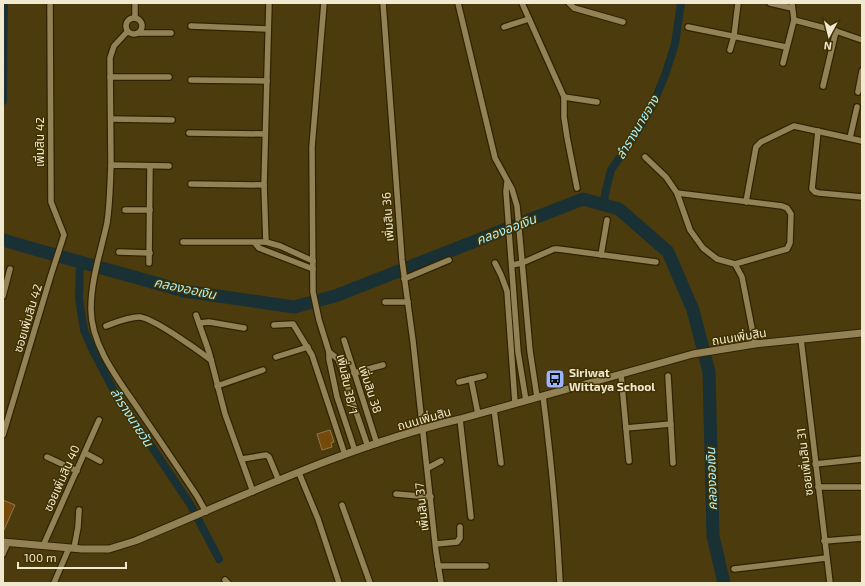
<svg xmlns="http://www.w3.org/2000/svg" width="865" height="586" font-family="'Exo 2','Noto Sans Thai',sans-serif">
	<style>
		.lines { fill: none; stroke-linecap: round; stroke-linejoin: round }
		.canal { stroke: #193135; stroke-width: 8 }
		.river { stroke: #193135; stroke-width: 13 }
		.building { fill: #754909; stroke: #957450 }
		.minor-casing { stroke: #2f2301; stroke-width: 8 }
		.tertiary-casing { stroke: #2f2301; stroke-width: 9 }
		.minor { stroke: #938255; stroke-width: 5.5 }
		.tertiary { stroke: #938255; stroke-width: 7 }
		.labels { text-anchor: middle; dominant-baseline: central; stroke-width: 3; stroke-linejoin: round; paint-order: stroke }
		.street-label { font-size: 12px; fill: #f1e8d0; stroke: #413200 }
		.poi-label { font-size: 12px; font-weight: bold; fill: #f1e8d0; stroke: #413200; text-anchor: start }
		.water-label { font-size: 13px; font-style: italic; fill: #a9f2ff; stroke: #413200 }
	</style>
	<rect width="100%" height="100%" fill="#4c3c0d"/>
	<g class="lines">
		<g class="canal">
			<path d="M3 101 4 3"/>
			<path d="M604 205 605 194 611 170 637 132 652 107 665 75 675 44 681 3"/>
			<path d="M80 262 79 299 84 330 92 349 113 389 190 504 219 559"/>
		</g>
		<path class="river" d="M3 240 41 251 184 291 294 307 335 296 583 199 619 209 668 252 693 310 709 372 713 536 724 583"/>
	</g>
	<g class="building">
		<path d="M330 430 334 442 331 443 332 447 322 450 317 434Z"/>
		<path d="M3 500 15 505 3 532Z"/>
	</g>
	<g class="lines">
		<defs>
			<g id="minor">
				<path d="M135 3V18"/>
				<path d="M324 3 312 147 313 292 319 320 329 352V359L337 397 355 451"/>
				<path d="M383 3 402 260 413 341 436 552 441 583"/>
				<path d="M458 3 495 158 512 189 517 206 530 351 537 397"/>
				<path d="M522 3 564 97V117L567 137 577 188"/>
				<path d="M569 3 574 8 623 22"/>
				<path d="M770 3 792 8"/>
				<path d="M792 3 794 20 836 31 862 40"/>
				<circle cx="134" cy="26" r="8"/>
				<path d="M191 26 268 29"/>
				<path d="M504 27 529 19"/>
				<path d="M688 27 786 47"/>
				<path d="M138 33H171"/>
				<path d="M730 50 734 36 738 3"/>
				<path d="M783 63 794 20"/>
				<path d="M110 77H169"/>
				<path d="M191 80 267 81"/>
				<path d="M823 86 836 31"/>
				<path d="M858 92 862 71"/>
				<path d="M564 97 597 102"/>
				<path d="M111 119 172 120"/>
				<path d="M818 131 812 189 815 192 819 193 862 197"/>
				<path d="M189 133 265 134"/>
				<path d="M850 138 857 107"/>
				<path d="M645 157 666 177 677 193 690 230 703 248 717 259 735 264 742 277 755 344"/>
				<path d="M111 165 110 58 114 46 127 32"/>
				<path d="M169 166 111 165C110 184 110 204 107 223 101 251 91 279 91 309 91 348 122 384 143 416 161 442 179 469 197 496L206 512"/>
				<path d="M507 182 506 191 518 352 526 401"/>
				<path d="M191 184 264 185"/>
				<path d="M677 193 782 206 787 208 791 214 790 243 787 249 735 264"/>
				<path d="M746 202 756 147 761 142 794 126 862 141"/>
				<path d="M125 210H150"/>
				<path d="M183 242H266L280 246 313 261"/>
				<path d="M266 242 264 185 269 3"/>
				<path d="M255 243 259 248 313 269"/>
				<path d="M119 252 150 253"/>
				<path d="M601 255 607 220"/>
				<path d="M149 263 150 166"/>
				<path d="M495 263 501 275 507 291 515 403"/>
				<path d="M512 265 522 263 554 249H558L656 262"/>
				<path d="M404 279 449 260"/>
				<path d="M3 296 10 269"/>
				<path d="M385 302H408"/>
				<path d="M196 315 209 352 225 414 253 492"/>
				<path d="M199 323 209 322 244 328"/>
				<path d="M274 325 293 324 312 355 345 455"/>
				<path d="M106 326C117 322 128 317 139 317 152 317 199 351 211 360"/>
				<path d="M801 339 830 583"/>
				<path d="M344 340 377 444"/>
				<path d="M329 352 338 359 368 447"/>
				<path d="M276 357 308 347"/>
				<path d="M354 373 383 365"/>
				<path d="M621 374 629 461"/>
				<path d="M668 376 673 463"/>
				<path d="M471 379 478 414"/>
				<path d="M459 382 484 376"/>
				<path d="M217 386 263 370"/>
				<path d="M543 396C551 458 557 520 560 583"/>
				<path d="M494 409 501 463"/>
				<path d="M460 419 471 517"/>
				<path d="M626 428 671 424"/>
				<path d="M3 435 51 275 64 235 51 202 50 3"/>
				<path d="M85 453 100 461"/>
				<path d="M47 457 77 471"/>
				<path d="M242 459 266 455 269 457 279 481"/>
				<path d="M815 464 862 459"/>
				<path d="M428 468 441 461"/>
				<path d="M299 473 318 519 339 583"/>
				<path d="M818 487H862"/>
				<path d="M396 494 431 497"/>
				<path d="M342 505 370 583"/>
				<path d="M824 541 862 538"/>
				<path d="M436 544 457 542 460 538V527"/>
				<path d="M43 546 99 420"/>
				<path d="M74 548 78 527 79 510"/>
				<path d="M3 554 8 542"/>
				<path d="M438 566H486"/>
				<path d="M734 569 826 558"/>
				<path d="M225 580 228 583"/>
				<path d="M54 583 69 548"/>
			</g>
			<path id="tertiary" d="M3 542 82 549H109L135 541C241 497 347 446 460 419L693 354 755 344 862 333"/>
		</defs>
		<use href="#minor" class="minor-casing"/>
		<use href="#tertiary" class="tertiary-casing"/>
		<use href="#minor" class="minor"/>
		<use href="#tertiary" class="tertiary"/>
	</g>
	<defs>
		<symbol id="bus-square" viewBox="-11 -11 22 22"><rect x="-9" y="-9" width="18" height="18" rx="4" fill="#9bb4fd" stroke="#413200"/><path d="M-5-6H5V4H4V6H2V4H-2V6H-4V4H-5ZM-3.5-4V0h7V-4ZM-3.5 1.2v1.5H-2V1.2ZM2 1.2v1.5H3.5V1.2Z" fill="#111"/></symbol>
	</defs>
	<g fill-rule="evenodd">
		<use href="#bus-square" x="544" y="368" width="22" height="22"/>
	</g>
	<g class="labels">
		<g class="street-label">
			<text transform="translate(39 142) rotate(-90)">เพิ่มสิน 42</text>
			<text transform="translate(387 217) rotate(-94)">เพิ่มสิน 36</text>
			<text transform="translate(27 318) rotate(-73)">ซอยเพิ่มสิน 42</text>
			<text transform="translate(739 336) rotate(-9)">ถนนเพิ่มสิน</text>
			<text transform="translate(348 384) rotate(78)">เพิ่มสิน 38/1</text>
			<text transform="translate(371 389) rotate(72)">เพิ่มสิน 38</text>
			<text transform="translate(424 418) rotate(-16)">ถนนเพิ่มสิน</text>
			<text transform="translate(804 462) rotate(-97)">ซอยเพิ่มสิน 31</text>
			<text transform="translate(61 478) rotate(-66)">ซอยเพิ่มสิน 40</text>
			<text transform="translate(421 507) rotate(-96)">เพิ่มสิน 37</text>
		</g>
		<g class="poi-label">
			<text x="569" y="372">Siriwat<tspan x="569" dy="14">Wittaya School</tspan></text>
		</g>
		<g class="water-label">
			<text transform="translate(637 127) rotate(-59)">ลำรางนายจาง</text>
			<text transform="translate(506 229) rotate(-21)">คลองออเงิน</text>
			<text transform="translate(185 288) rotate(12)">คลองออเงิน</text>
			<text transform="translate(132 417) rotate(57)">ลำรางนายวัน</text>
			<text transform="translate(711 479) rotate(-92)">คลองออเงิน</text>
		</g>
	</g>
	<rect width="865" height="586" fill="none" stroke="#f1e8d0" stroke-width="8"/>
	<g transform="translate(829 36) rotate(187)" stroke="#413200" stroke-width="3" paint-order="stroke">
	<path d="M0-3L7 15L0 10L-7 15Z" fill="#f1e8d0"/>
	<text y="-6" font-size="11" font-weight="bold" text-anchor="middle" fill="#f1e8d0">N</text>
	</g>
	<path d="M18 562v6h108v-6" fill="none" stroke="#f1e8d0" stroke-width="2"/>
	<text x="24" y="562" font-size="12" fill="#f1e8d0" stroke="#413200" stroke-width="3" paint-order="stroke">100 m</text>
</svg>
